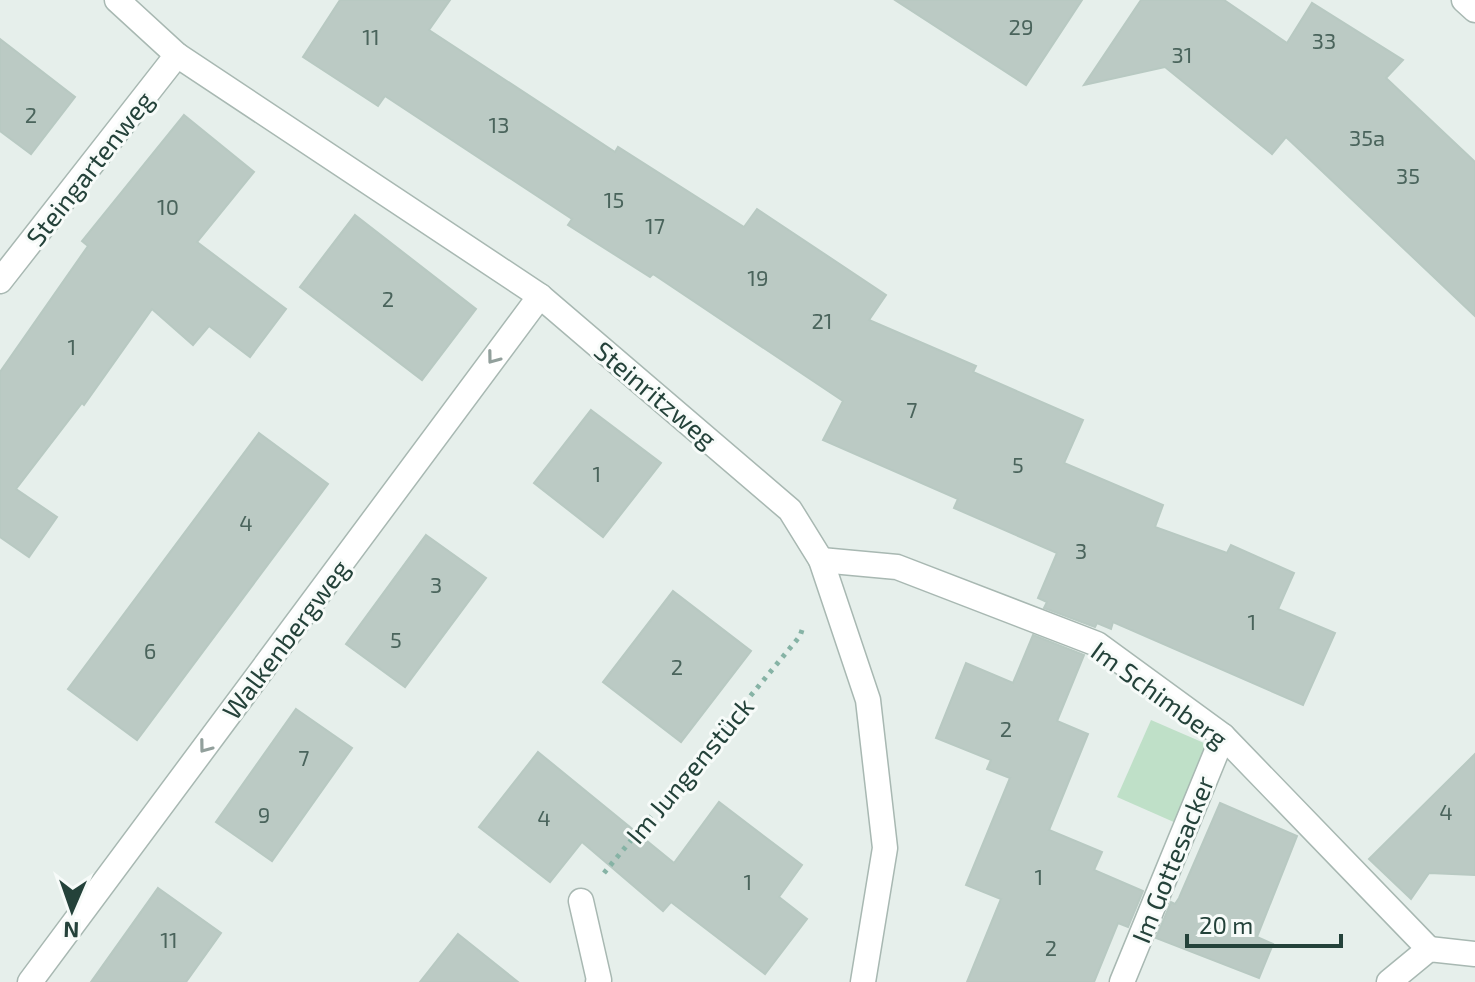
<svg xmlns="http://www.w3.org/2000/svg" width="1475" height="982" font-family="'Exo 2',sans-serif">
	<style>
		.green { fill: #bfe0c8 }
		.building { fill: #bbcac4; stroke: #b8c9c2; stroke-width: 2 }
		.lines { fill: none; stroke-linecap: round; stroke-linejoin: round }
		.lane-casing { stroke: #a8b8b2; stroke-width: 27 }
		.street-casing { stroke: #a8b8b2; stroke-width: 27 }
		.path { stroke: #86b3a5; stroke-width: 5; stroke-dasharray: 4 6; stroke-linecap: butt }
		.lane { stroke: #fff; stroke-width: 24 }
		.street { stroke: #fff; stroke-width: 24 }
		.oneway { stroke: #92a09c }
		.labels { text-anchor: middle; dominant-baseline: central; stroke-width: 6; stroke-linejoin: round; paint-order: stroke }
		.number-label { font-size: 22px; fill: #4a645c }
		.street-label { font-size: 26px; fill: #24423a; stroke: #f7fbf9 }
	</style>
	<rect width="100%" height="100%" fill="#e6efeb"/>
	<path class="green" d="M1151 720 1211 746 1176 823 1117 797Z"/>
	<g class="building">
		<path d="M340 0H450L429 30 615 152 618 147 744 227 757 209 886 295 869 320 976 366 973 372 1083 420 1064 463 1163 505 1155 527 1227 553 1231 545 1294 573 1278 609 1335 633 1303 705 1113 622 1111 629 1097 623 1095 627 1044 608 1047 602 1038 598 1057 553 954 508 958 499 823 440 843 401 653 274 650 277 568 225 572 219 385 96 378 106 303 57Z"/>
		<path d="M895 0H1082L1026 85Z"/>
		<path d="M1141 0H1224L1287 43 1312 3 1403 60 1386 78 1475 162V316L1286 137 1272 154 1165 67 1084 85Z"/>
		<path d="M0 39 75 97 31 154 0 131Z"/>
		<path d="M184 115 254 172 197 242 286 309 250 357 209 326 193 345 152 309 84 405 82 403 16 489 57 517 29 557 0 537V372L88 246 82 241Z"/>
		<path d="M355 215 476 309 422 380 300 287Z"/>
		<path d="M591 410 661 463 603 537 534 483Z"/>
		<path d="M259 433 328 484 137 740 68 689Z"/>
		<path d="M426 535 486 578 405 687 346 644Z"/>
		<path d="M673 591 751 651 681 742 603 682Z"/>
		<path d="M1033 635 1084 655 1057 721 1088 734 1049 830 1102 852 1094 870 1143 891 1128 927 1118 923 1094 982H967L1001 899 966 885 1010 778 987 769 991 760 936 738 966 663 1013 683Z"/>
		<path d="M296 709 352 748 272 861 216 822Z"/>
		<path d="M538 752 674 863 719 802 802 865 779 897 807 919 765 974 671 902 663 911 582 842 550 882 479 827Z"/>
		<path d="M1475 754V875L1429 873 1411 899 1369 859Z"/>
		<path d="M1220 803 1297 836 1257 937 1273 944 1259 978 1156 938 1171 902 1175 904 1179 898Z"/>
		<path d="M158 888 221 933 186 982H91Z"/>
		<path d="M458 934 518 982H420Z"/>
	</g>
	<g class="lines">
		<defs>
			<path id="lane" d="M821 560 897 567 1097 644 1223 736 1429 949"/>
			<g id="street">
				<path d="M117 0 177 55 540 296 790 510 821 560 868 700 885 848 863 982"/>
				<path d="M1464 0 1475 10"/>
				<path d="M0 281 177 55"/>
				<path d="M581 901 599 980 598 982"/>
				<path d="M30 982 540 296"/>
				<path d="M1122 982 1223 736"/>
				<path d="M1389 982 1429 949 1475 954"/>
			</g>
		</defs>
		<use href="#lane" class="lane-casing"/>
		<use href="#street" class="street-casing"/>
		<path class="path" d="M604 873 800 636 802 630"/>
		<use href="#lane" class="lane"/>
		<use href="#street" class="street"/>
	</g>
	<defs><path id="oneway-chevron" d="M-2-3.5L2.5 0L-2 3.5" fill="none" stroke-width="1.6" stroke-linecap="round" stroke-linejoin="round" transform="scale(2)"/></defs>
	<g class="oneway">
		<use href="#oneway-chevron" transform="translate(493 358) rotate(127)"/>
		<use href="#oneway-chevron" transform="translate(205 747) rotate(127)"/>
	</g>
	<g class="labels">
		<g class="number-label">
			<text x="1021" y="26">29</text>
			<text x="371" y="36">11</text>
			<text x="1324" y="40">33</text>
			<text x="1182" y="54">31</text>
			<text x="31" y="114">2</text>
			<text x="499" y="124">13</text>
			<text x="1367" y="137">35a</text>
			<text x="1408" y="175">35</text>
			<text x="614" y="199">15</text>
			<text x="168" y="206">10</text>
			<text x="655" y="225">17</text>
			<text x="758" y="277">19</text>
			<text x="388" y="298">2</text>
			<text x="822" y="320">21</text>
			<text x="72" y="346">1</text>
			<text x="912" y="409">7</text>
			<text x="1018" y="464">5</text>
			<text x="597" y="473">1</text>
			<text x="246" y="522">4</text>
			<text x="1081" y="550">3</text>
			<text x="436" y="584">3</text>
			<text x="1252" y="621">1</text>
			<text x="396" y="639">5</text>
			<text x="150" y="650">6</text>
			<text x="677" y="666">2</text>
			<text x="1006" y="728">2</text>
			<text x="304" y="757">7</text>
			<text x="1446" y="811">4</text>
			<text x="264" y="814">9</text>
			<text x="544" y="817">4</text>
			<text x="1039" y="876">1</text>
			<text x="748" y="881">1</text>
			<text x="169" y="939">11</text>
			<text x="1051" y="947">2</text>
		</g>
		<g class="street-label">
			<text transform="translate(89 168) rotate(-52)">Steingartenweg</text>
			<text transform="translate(656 394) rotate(40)">Steinritzweg</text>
			<text transform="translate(285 639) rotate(-53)">Walkenbergweg</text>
			<text transform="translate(1160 694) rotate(36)">Im Schimberg</text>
			<text transform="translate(689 770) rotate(-50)">Im Jungenstück</text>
			<text transform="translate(1172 859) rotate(-68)">Im Gottesacker</text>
		</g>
	</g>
	<g transform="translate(72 910) rotate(182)" stroke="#f7fbf9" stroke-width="6" paint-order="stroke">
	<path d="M0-6L14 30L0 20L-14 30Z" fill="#24423a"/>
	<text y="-12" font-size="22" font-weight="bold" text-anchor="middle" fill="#24423a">N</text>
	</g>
	<path d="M1187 934v12h154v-12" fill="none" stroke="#24423a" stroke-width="4"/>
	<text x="1199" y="934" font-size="24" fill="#24423a" stroke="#f7fbf9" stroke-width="6" paint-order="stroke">20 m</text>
</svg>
